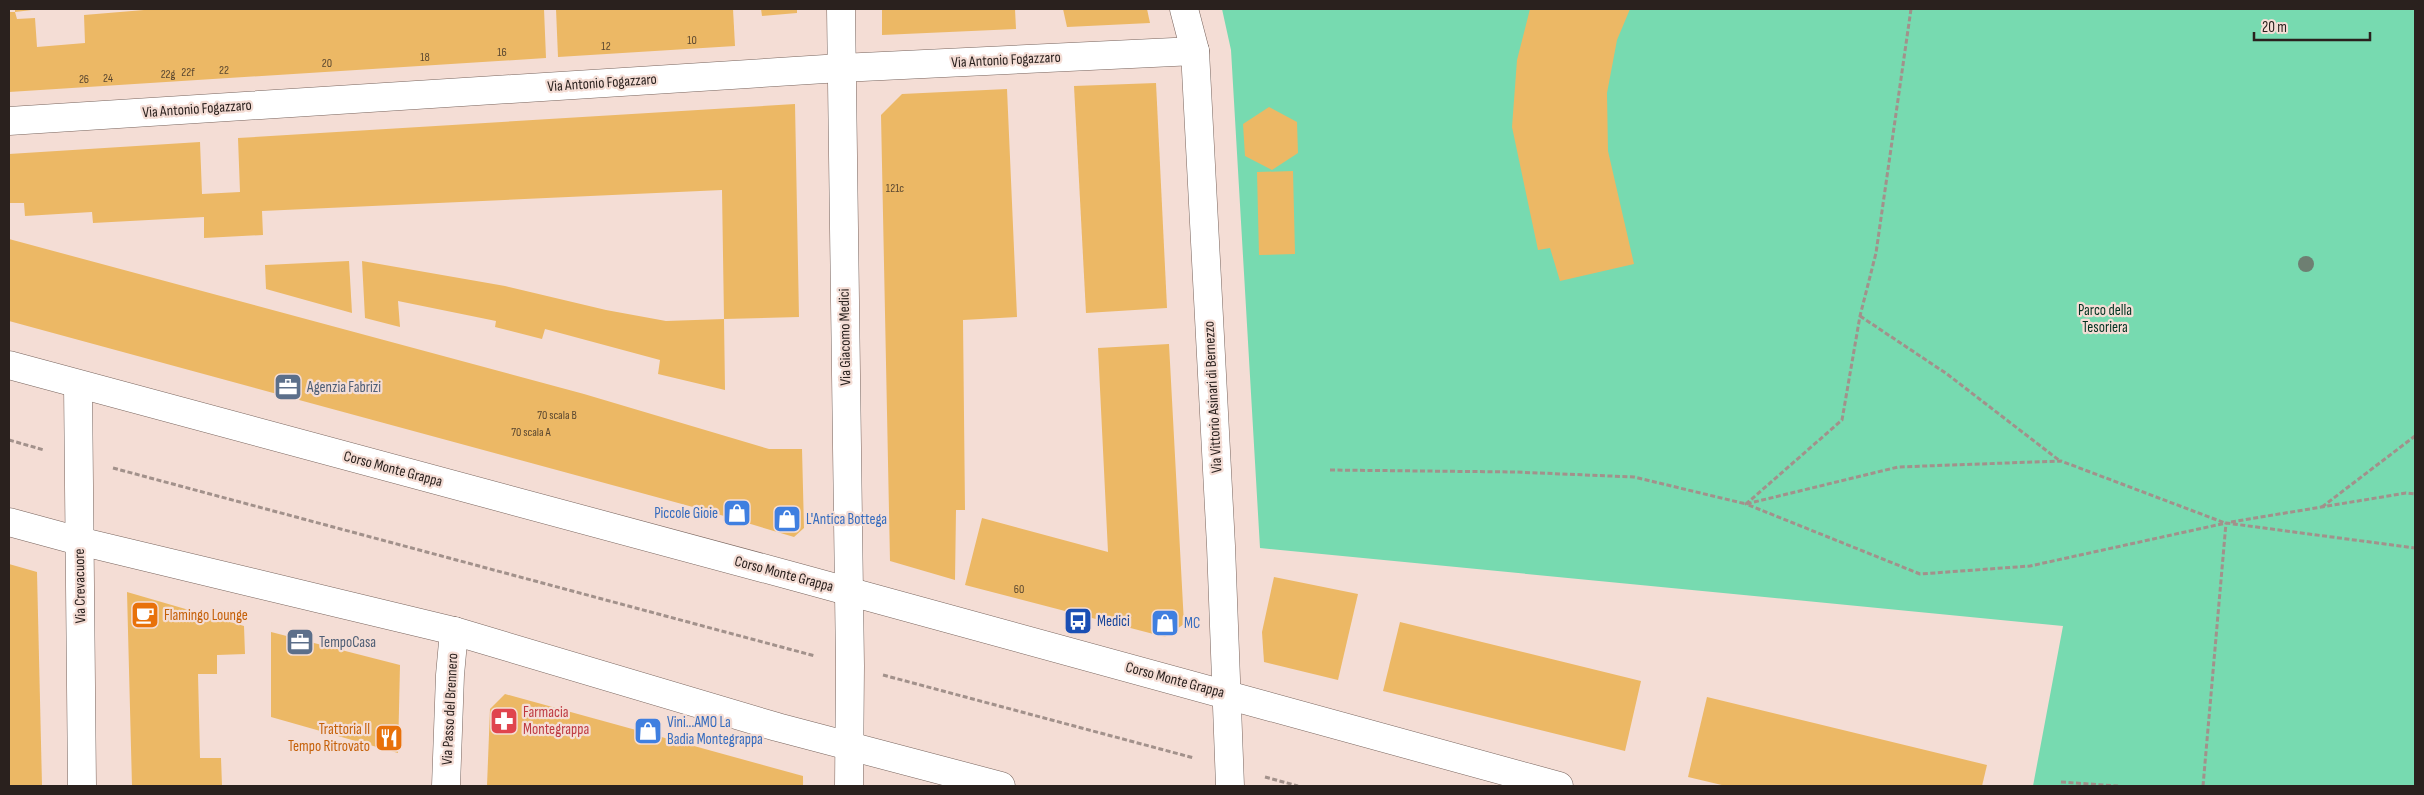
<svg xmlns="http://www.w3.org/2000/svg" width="2424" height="795" font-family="'Sofia Sans Condensed',sans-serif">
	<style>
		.green { fill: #77dab0 }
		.building { fill: #ecb865 }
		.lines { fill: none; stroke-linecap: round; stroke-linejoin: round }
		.minor-casing { stroke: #78645d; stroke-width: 29 }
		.tertiary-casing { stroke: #78645d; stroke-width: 29 }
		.path { stroke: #a2918b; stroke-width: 3; stroke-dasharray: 5 2.5; stroke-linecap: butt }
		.minor { stroke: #fff; stroke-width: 28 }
		.tertiary { stroke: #fff; stroke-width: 28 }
		.tree { fill: #6e7f72 }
		.labels { text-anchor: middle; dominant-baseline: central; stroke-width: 4.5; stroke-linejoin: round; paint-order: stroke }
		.number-label { font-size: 12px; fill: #5a4730 }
		.street-label { font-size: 15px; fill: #2a211e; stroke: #f4ddd5 }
		.park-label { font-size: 15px; fill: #013221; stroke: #f4ddd5 }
		.service-label { font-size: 15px; fill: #4e5e75; stroke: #f4ddd5; text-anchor: start }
		.shop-label { font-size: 15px; fill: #366cbe; stroke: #f4ddd5; text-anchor: start }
		.food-label { font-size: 15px; fill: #c56008; stroke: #f4ddd5; text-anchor: start }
		.transit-label { font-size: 15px; fill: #164399; stroke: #f4ddd5; text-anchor: start }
		.health-label { font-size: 15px; fill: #be3a42; stroke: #f4ddd5; text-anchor: start }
	</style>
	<rect width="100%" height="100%" fill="#f4ddd5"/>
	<path class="green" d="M1222 9H2415V786H2033L2063 626 1260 548 1231 50Z"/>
	<g class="building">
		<path d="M15 9H40L15 12 17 19 35 18 37 47 85 43 84 15 144 10V9H544L546 58 9 92V12H15Z"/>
		<path d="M556 9H733L735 46 558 57Z"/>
		<path d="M761 9H797V13L762 16Z"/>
		<path d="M882 9H1015L1016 29 882 35Z"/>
		<path d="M1063 9H1147L1150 23 1067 27Z"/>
		<path d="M1530 9H1630L1617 40 1607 93 1608 151 1634 264 1560 281 1550 248 1538 250 1512 127 1517 60Z"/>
		<path d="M1156 83 1167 308 1086 313 1074 86Z"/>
		<path d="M1007 89 1017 317 963 320 965 510H956L955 580 890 561 881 115 902 94Z"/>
		<path d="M795 104 799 317 724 319 725 390 658 374 660 360 545 329 542 339 495 327 496 321 398 301 400 327 365 318 362 261 505 286 606 310 666 321 724 319 722 190 262 211 263 235 204 238V217L93 223 92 212 25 216 24 203H9V154L200 142 202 194 240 192 238 138Z"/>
		<path d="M1269 107 1297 122 1298 153 1272 170 1245 156 1243 124Z"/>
		<path d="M1293 171 1295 254 1259 255 1257 172Z"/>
		<path d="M9 239 584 394 769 449H802L804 528 794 537 704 510 9 321Z"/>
		<path d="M349 261 352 313 266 289 265 265Z"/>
		<path d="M1169 344 1184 624 1165 637 965 585 982 518 1108 552 1098 348Z"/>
		<path d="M9 564 37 572 42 786H9Z"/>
		<path d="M1274 577 1358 594 1338 680 1264 662 1262 632Z"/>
		<path d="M127 592 244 626 245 654 217 655V674H198L200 758H221L222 786H132Z"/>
		<path d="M1400 622 1641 681 1625 751 1383 691Z"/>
		<path d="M271 632 400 665 398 753 271 717Z"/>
		<path d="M505 694 803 776V786H487L490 709Z"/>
		<path d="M1707 697 1987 765 1982 786H1726L1688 777Z"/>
	</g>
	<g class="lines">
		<defs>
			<g id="minor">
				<path d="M841 9 850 666 849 786"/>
				<path d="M1184 9 1195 51 1221 546 1230 786"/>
				<path d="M9 121 841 68 1195 51"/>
				<path d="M78 385 82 786"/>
				<path d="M446 786 450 675 454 631"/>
			</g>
			<g id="tertiary">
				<path d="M9 365 796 577 1559 786"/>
				<path d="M9 522 79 541 454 631 777 727 1001 786"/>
			</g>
		</defs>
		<use href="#minor" class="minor-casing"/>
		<use href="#tertiary" class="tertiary-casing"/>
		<g class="path">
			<path d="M1911 9 1876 253 1860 316 1842 420 1746 504 1920 574 2030 566 2226 523 2415 548"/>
			<path d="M1860 316 1947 374 2060 461"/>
			<path d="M9 440 44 450"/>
			<path d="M113 468 815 656"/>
			<path d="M1330 470 1515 472 1634 477 1746 504 1898 467 2061 461 2225 523"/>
			<path d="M2322 507 2415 436"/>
			<path d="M2231 522 2406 493 2415 494"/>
			<path d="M883 675 1194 758"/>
			<path d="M1265 777 1298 786"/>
			<path d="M2061 782 2118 786"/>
			<path d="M2203 786 2226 523"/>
		</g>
		<use href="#minor" class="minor"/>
		<use href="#tertiary" class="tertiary"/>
	</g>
	<circle class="tree" cx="2306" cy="264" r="8"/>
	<defs>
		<symbol id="office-square" viewBox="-11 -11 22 22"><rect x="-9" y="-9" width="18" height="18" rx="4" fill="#5c6f8a" stroke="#f4ddd5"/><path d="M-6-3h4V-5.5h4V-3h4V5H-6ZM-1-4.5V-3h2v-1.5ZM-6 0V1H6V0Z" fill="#fff"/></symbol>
		<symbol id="shop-square" viewBox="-11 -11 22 22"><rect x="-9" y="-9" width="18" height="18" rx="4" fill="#3f7fe0" stroke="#f4ddd5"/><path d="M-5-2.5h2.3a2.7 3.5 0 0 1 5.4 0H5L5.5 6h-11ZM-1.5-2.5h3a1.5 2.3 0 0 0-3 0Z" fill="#fff"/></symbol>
		<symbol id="cafe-square" viewBox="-11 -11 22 22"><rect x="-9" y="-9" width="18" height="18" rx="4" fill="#e8710a" stroke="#f4ddd5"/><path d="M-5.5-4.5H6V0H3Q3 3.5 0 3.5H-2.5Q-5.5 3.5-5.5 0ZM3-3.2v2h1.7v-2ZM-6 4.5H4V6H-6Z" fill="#fff"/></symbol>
		<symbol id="bus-square" viewBox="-11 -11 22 22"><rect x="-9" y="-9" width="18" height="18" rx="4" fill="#1a4fb4" stroke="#f4ddd5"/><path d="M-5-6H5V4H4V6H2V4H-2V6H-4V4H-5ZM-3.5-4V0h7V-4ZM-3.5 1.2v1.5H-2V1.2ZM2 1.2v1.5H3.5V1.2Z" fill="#fff"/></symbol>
		<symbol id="pharmacy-square" viewBox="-11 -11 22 22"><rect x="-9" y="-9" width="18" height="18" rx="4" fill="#e0444e" stroke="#f4ddd5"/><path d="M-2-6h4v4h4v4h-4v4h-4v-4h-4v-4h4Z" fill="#fff"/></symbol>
		<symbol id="restaurant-square" viewBox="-11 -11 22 22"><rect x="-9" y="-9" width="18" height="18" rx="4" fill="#e8710a" stroke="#f4ddd5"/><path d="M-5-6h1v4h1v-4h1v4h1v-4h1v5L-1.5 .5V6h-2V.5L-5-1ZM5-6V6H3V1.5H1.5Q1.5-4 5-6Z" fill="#fff"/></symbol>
	</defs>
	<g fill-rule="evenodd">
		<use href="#office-square" x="272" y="371" width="32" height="32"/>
		<use href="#shop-square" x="721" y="497" width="32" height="32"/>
		<use href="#shop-square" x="771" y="503" width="32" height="32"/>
		<use href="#cafe-square" x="129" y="599" width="32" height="32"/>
		<use href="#bus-square" x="1062" y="605" width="32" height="32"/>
		<use href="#shop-square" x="1149" y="607" width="32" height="32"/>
		<use href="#office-square" x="284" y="626" width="32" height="32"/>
		<use href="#pharmacy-square" x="488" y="705" width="32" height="32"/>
		<use href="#shop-square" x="632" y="715" width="32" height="32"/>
		<use href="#restaurant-square" x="373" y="722" width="32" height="32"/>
	</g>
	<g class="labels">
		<g class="number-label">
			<text x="692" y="40">10</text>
			<text x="606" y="46">12</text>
			<text x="502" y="52">16</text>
			<text x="425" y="57">18</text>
			<text x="327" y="63">20</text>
			<text x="224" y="70">22</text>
			<text x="188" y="72">22f</text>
			<text x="168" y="74">22g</text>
			<text x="108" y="78">24</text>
			<text x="84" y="79">26</text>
			<text x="895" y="188">121c</text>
			<text x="557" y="415">70 scala B</text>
			<text x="531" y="432">70 scala A</text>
			<text x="1019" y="589">60</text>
		</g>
		<g class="street-label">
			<text transform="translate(1006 60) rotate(-3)">Via Antonio Fogazzaro</text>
			<text transform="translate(602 83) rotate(-4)">Via Antonio Fogazzaro</text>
			<text transform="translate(197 109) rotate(-4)">Via Antonio Fogazzaro</text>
			<text transform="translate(845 337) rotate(-91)">Via Giacomo Medici</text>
			<text transform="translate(1213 397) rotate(-93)">Via Vittorio Asinari di Bernezzo</text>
			<text transform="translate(393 469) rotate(15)">Corso Monte Grappa</text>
			<text transform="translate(784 574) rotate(15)">Corso Monte Grappa</text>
			<text transform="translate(80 586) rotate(-91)">Via Crevacuore</text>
			<text transform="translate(1175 680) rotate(15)">Corso Monte Grappa</text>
			<text transform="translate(450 709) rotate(-87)">Via Passo del Brennero</text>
		</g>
		<g class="park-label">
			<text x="2105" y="310">Parco della<tspan x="2105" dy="17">Tesoriera</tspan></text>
		</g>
		<g class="service-label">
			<text x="307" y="387">Agenzia Fabrizi</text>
			<text x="319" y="642">TempoCasa</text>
		</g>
		<g class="shop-label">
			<text x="718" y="513" text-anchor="end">Piccole Gioie</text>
			<text x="806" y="519">L'Antica Bottega</text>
			<text x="1184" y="623">MC</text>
			<text x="667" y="722">Vini...AMO La<tspan x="667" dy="17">Badia Montegrappa</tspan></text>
		</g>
		<g class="food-label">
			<text x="164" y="615">Flamingo Lounge</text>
			<text x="370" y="729" text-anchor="end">Trattoria Il<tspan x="370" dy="17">Tempo Ritrovato</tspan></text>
		</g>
		<g class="transit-label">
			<text x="1097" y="621">Medici</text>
		</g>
		<g class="health-label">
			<text x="523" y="712">Farmacia<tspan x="523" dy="17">Montegrappa</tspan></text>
		</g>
	</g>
	<rect width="2424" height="795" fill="none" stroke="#2a211e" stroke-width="20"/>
	<path d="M2254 32v8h116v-8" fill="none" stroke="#2a211e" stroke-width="2.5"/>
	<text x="2262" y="32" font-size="15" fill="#2a211e" stroke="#f4ddd5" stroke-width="4" paint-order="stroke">20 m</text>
</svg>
